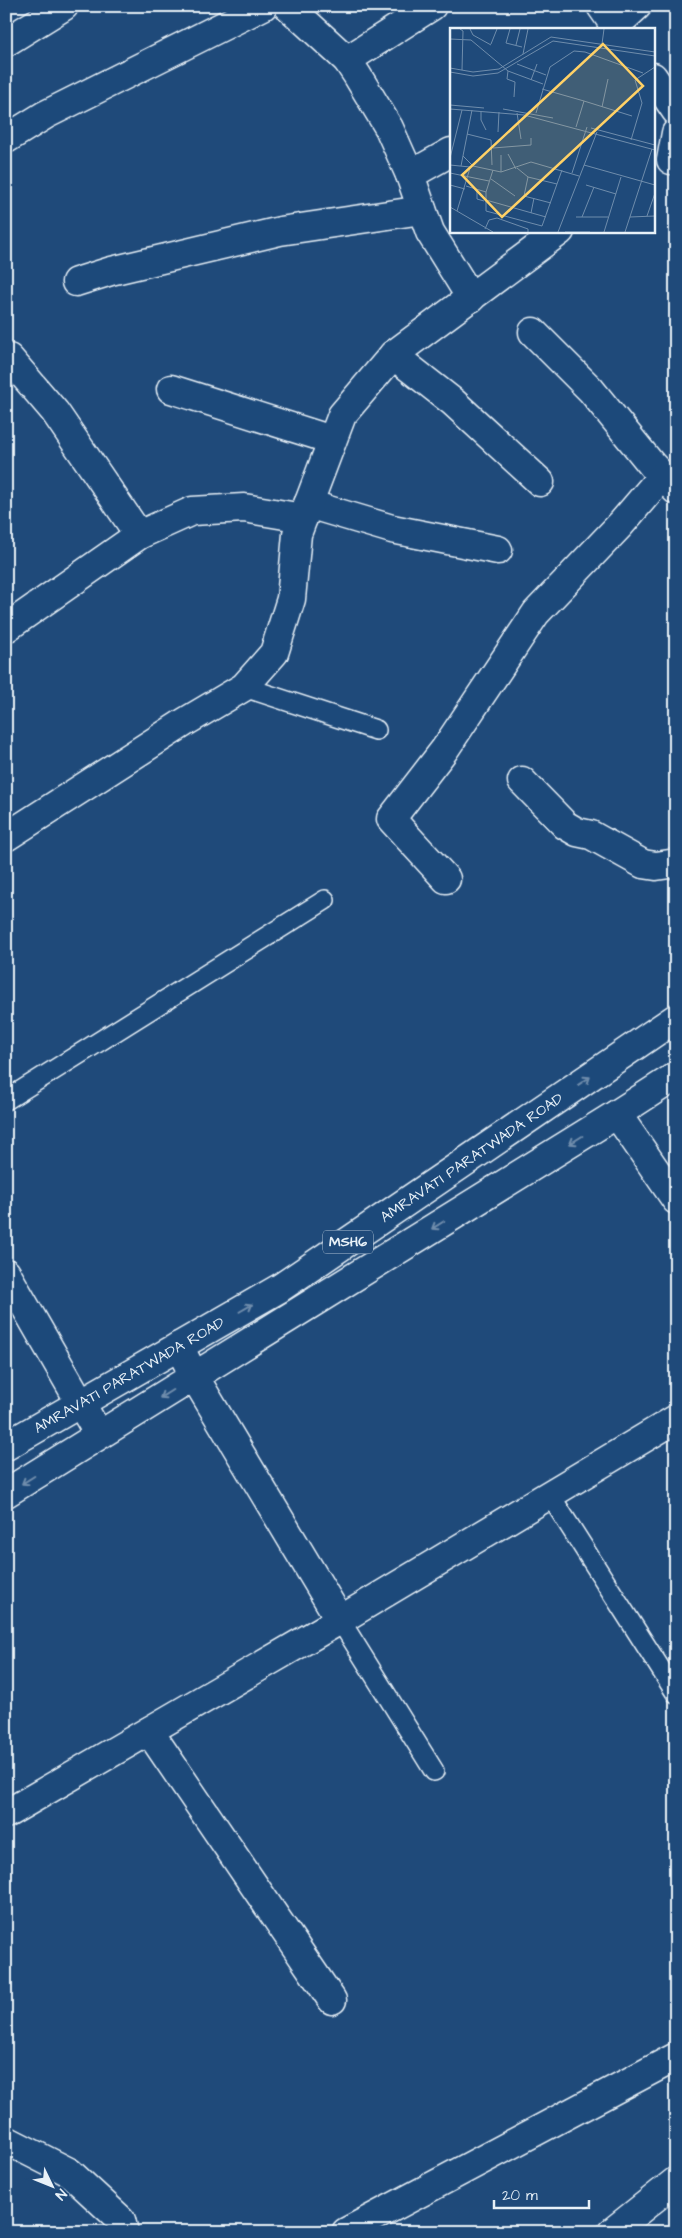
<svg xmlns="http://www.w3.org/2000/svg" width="682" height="2238" font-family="'Architects Daughter',sans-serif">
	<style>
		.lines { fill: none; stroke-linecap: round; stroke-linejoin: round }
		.service-casing { stroke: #e8f1f8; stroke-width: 22 }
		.minor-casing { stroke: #e8f1f8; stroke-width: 31 }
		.primary-casing { stroke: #e8f1f8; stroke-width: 31 }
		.service { stroke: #1f4a7a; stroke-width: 19 }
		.minor { stroke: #1f4a7a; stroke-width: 28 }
		.primary { stroke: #1f4a7a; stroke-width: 28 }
		.oneway { stroke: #6f8dac }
		.labels { text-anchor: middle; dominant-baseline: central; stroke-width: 5; stroke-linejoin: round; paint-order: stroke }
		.shield { fill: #1f4a7a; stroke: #acbfd2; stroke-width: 1 }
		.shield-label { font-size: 14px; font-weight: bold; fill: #e8f1f8 }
		.street-label { font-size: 15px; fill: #e8f1f8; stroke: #1f4a7a }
		.inset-road { fill: none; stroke: #6f8dac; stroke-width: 1 }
		.view { fill: #ffd166; fill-opacity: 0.15; stroke: #ffd166; stroke-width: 2.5 }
		.inset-edge { fill: none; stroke: #e8f1f8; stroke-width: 2.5 }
	</style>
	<rect width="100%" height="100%" fill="#1f4a7a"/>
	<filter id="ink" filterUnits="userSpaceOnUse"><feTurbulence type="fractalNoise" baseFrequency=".02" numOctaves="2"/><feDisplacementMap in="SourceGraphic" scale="10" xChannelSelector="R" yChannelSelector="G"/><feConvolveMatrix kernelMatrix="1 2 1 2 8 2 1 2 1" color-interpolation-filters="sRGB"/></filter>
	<g filter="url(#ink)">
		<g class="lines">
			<defs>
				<g id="service">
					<path d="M244 687 376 730"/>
					<path d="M6 1100 325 900"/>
					<path d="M550 1495 676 1693"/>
					<path d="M340 1620 434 1771"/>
				</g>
				<g id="minor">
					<path d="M288 6 347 60 357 75 389 128 410 175 430 232 471 298"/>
					<path d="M601 6 617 29"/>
					<path d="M612 29 637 6"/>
					<path d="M6 42 64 6"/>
					<path d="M347 60 432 6"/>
					<path d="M653 77 676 111"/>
					<path d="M6 139 45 115 263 6"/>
					<path d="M671 160 676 133"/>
					<path d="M410 175 451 152"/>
					<path d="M76 282 111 271 280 231 422 210"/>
					<path d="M533 332 591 390 652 465 676 490"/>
					<path d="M393 355 453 402 540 482"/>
					<path d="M6 360 9 358 55 412 139 535"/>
					<path d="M171 389 332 440"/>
					<path d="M308 504 392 529 498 550"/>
					<path d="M6 628 139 535 192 511 244 508 303 518"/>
					<path d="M522 781 565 825 577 832 591 835 643 864 656 866 676 863"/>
					<path d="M6 837 185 722 244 687 274 653 291 599 297 534 342 415 393 355 560 231"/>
					<path d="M446 879 391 819 445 749 536 613 621 524 662 476"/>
					<path d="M617 1114 676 1200"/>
					<path d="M6 1273 99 1435"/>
					<path d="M179 1346 194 1376 340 1620 676 1419"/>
					<path d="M149 1731 332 2000"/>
					<path d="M6 1814 340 1620"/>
					<path d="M6 2140 69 2172 121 2220 124 2232"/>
					<path d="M346 2232 676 2057"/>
				</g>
				<g id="primary">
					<path id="s1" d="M6 1446 280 1288 676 1018"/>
					<path d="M6 1493 617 1114 676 1076"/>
					<path d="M612 2232 676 2181"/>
				</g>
			</defs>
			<use href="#service" class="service-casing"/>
			<use href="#minor" class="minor-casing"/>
			<use href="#primary" class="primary-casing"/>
			<use href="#service" class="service"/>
			<use href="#minor" class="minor"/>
			<use href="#primary" class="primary"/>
		</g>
		<defs><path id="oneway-shaft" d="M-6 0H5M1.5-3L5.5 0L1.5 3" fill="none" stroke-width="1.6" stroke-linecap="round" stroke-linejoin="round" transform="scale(1.25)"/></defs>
		<g class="oneway">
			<use href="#oneway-shaft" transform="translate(584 1081) rotate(-34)"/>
			<use href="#oneway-shaft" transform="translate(576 1140) rotate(148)"/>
			<use href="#oneway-shaft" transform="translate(438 1225) rotate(148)"/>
			<use href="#oneway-shaft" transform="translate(246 1308) rotate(-30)"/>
			<use href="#oneway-shaft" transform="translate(166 1394) rotate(148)"/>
			<use href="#oneway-shaft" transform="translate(28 1480) rotate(148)"/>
		</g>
	</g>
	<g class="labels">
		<rect class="shield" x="323" y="1230.5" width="50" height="23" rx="4"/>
		<g class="shield-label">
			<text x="348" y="1242">MSH6</text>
		</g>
		<g class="street-label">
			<text stroke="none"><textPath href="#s1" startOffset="548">AMRAVATI PARATWADA ROAD</textPath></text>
			<text stroke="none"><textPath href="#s1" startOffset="142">AMRAVATI PARATWADA ROAD</textPath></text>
		</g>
	</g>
	<g transform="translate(450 28)">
		<rect width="205" height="205" fill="#1f4a7a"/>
		<path class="inset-road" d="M10 1 13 3 12 42M20 1 23 7 41 17M60 1 56 15 72 19M0 11 21 12 58 43 93 56M41 16 47 1M152 16 154 1M66 17 70 1M73 26 78 1M67 36 96 47M0 40 23 44 49 41 101 9 205 24M58 43 57 51 65 54 64 69M0 44 23 48 48 45 103 13 205 28M81 52 87 36M92 61 134 73 126 99M134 73 182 88M0 77 34 80M152 79 158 51M0 81 74 87 205 122M53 81 103 90M31 83V92L36 102M67 85 71 111M86 85 100 39 124 23 135 24 193 45M141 100 205 117M48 104 49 84M17 106 41 112 42 137M181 112 192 75 185 52 205 39M43 120 81 117V110M58 126 66 141M51 127V144M13 128 23 138 51 144 81 134 129 148M0 130 12 82M0 137 20 139M134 137 205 157M11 138 22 82M67 140 78 149 107 156M43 142 36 164V183L92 198 112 142M0 145 39 153M122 145 137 99M78 149 74 168 101 175M41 151 65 168M0 157 15 161M136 157 166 166M16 158 36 164M27 162V171L34 173M36 172 96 189M0 179 43 204M7 183 20 140M81 185 84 170M197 188 205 165M126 189H158M132 189 144 159M180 189 205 188M35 201 39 192 47 190 78 201V204M108 204 147 104M115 204H140M154 204 171 149M175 204 202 121"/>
		<path class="view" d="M153 16 193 58 52 189 12 147Z"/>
		<rect width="205" height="205" class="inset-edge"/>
	</g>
	<rect width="682" height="2238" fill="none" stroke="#1f4a7a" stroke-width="25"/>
	<rect x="12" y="12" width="657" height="2213" fill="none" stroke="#e8f1f8" stroke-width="2" filter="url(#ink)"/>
	<g transform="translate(52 2186) rotate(133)" stroke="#1f4a7a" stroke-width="4" paint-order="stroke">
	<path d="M0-4L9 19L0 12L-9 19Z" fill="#e8f1f8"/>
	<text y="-8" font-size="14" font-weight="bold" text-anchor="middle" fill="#e8f1f8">N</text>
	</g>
	<path d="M494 2200v8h95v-8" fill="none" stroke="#e8f1f8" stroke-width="2.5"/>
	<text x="502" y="2200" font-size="15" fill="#e8f1f8" stroke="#1f4a7a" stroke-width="4" paint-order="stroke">20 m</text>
</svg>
